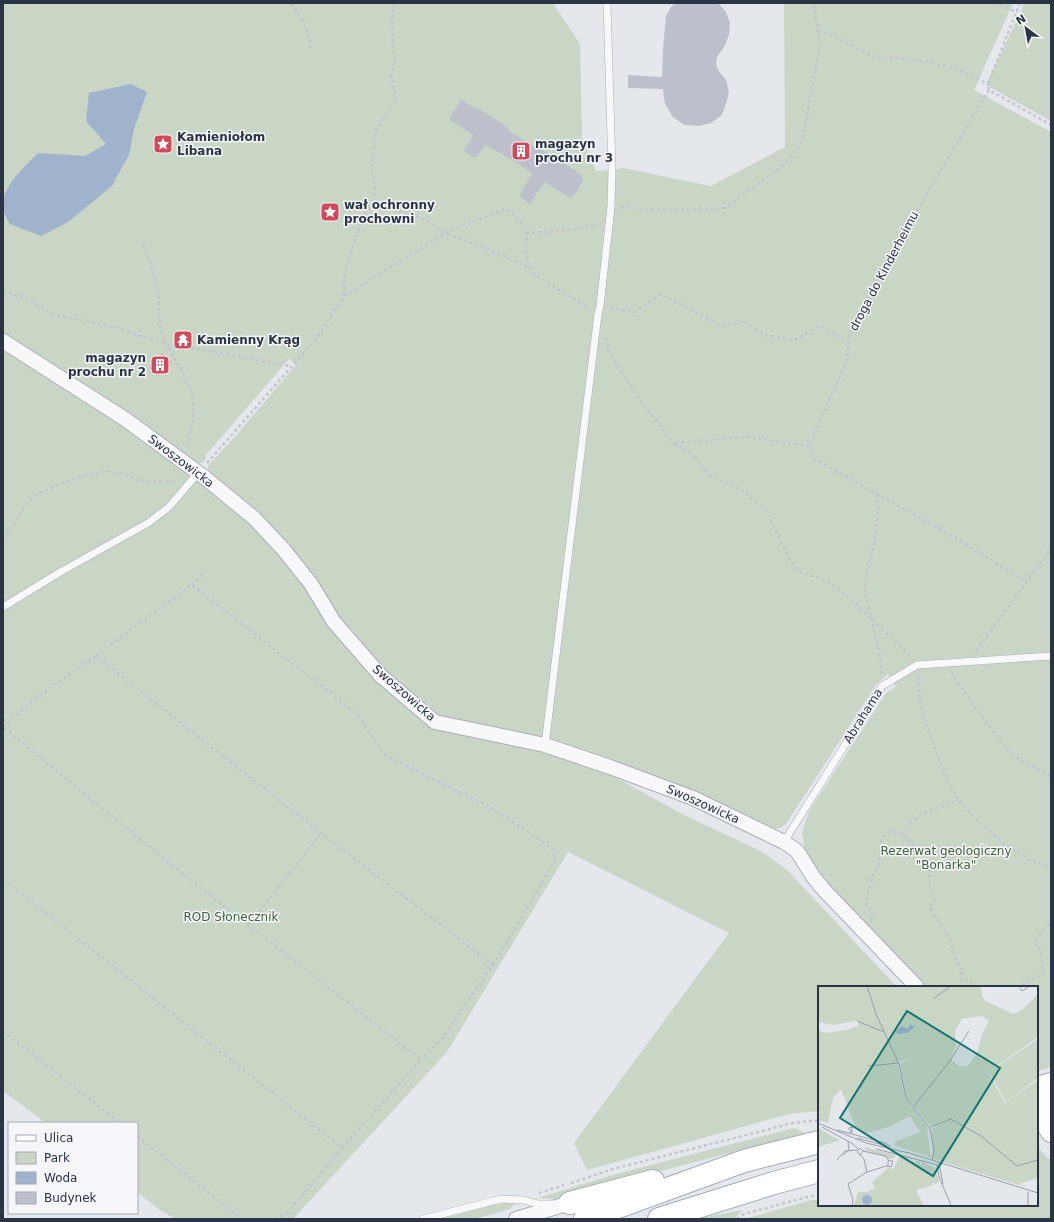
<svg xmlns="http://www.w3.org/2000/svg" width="1054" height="1222" font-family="'DejaVu Sans',sans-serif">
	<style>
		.green { fill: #c9d6c5 }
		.water { fill: #9fb4cc }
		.building { fill: #bbc0ca }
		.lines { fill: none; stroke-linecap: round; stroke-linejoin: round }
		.lane-casing { stroke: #a9aeb7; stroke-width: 8 }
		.street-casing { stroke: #a9aeb7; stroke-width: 16 }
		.secondary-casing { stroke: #a9aeb7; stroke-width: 22 }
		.primary-casing { stroke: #a3abb8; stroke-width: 24 }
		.path { stroke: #c2c5cb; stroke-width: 2.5; stroke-dasharray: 3 3; stroke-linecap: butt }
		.lane { stroke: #f7f8fa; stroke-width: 7 }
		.street { stroke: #f7f8fa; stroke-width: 14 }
		.secondary { stroke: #fff; stroke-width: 20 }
		.primary { stroke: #fff; stroke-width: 22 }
		.labels { text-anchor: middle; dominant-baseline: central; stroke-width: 3; stroke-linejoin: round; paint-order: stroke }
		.poi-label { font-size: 12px; font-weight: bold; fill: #2b3445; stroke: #f4f6f9; text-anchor: start }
		.street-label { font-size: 12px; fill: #2b3445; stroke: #f4f6f9 }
		.park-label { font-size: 12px; fill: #3f6138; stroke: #f4f6f9 }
		.inset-road { fill: none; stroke: #9a9fa9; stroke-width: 1 }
		.view { fill: #0f766e; fill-opacity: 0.15; stroke: #0f766e; stroke-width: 2 }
		.inset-edge { fill: none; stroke: #2b3445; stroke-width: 2 }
	</style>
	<rect width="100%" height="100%" fill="#e4e7ec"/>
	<g class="green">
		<path d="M3 3H553L580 44 582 138 596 171 612 170 623 168 711 186 785 147 784 3H1013L974 90 1051 132V1067L1037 1071V987H925L819 876 806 854 802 833 808 813 886 693 896 687 888 674 876 685 786 824 780 828 769 829 682 789 433 714 402 691 340 624 208 475V466L239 432 296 365 268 338 289 359 205 456 207 458 203 462 192 465 3 335Z"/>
		<path d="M1024 3H1051V121L986 85 1019 16Z"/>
		<path d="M3 345 179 463 191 478H200L257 527 396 696 487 739 497 742 534 750 573 761 611 775 686 816 763 852 788 871 897 987H819V1111L789 1114 587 1170 574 1143 729 933 568 852 447 1052 293 1219H176L161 1211 137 1192V1123H46L3 1091Z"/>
		<path d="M794 1128 805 1133 571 1195 554 1199 538 1198 616 1174Z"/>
		<path d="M1037 1147 1049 1159H1051V1219H744L812 1200H819V1205H1037Z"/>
		<path d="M506 1203 514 1204 510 1209 474 1219H441L493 1205Z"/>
		<path d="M743 1210 734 1219H695Z"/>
	</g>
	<path class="water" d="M131 84 147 92 134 129 129 155 116 178 113 185 68 222 41 236 10 224C7 219 3 213 3 207 2 186 25 166 38 153L85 156 106 144 86 121 89 93Z"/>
	<g class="building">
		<path d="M676 3H718L726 12 730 23 729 35 724 47 717 57 716 64 718 70 726 80 729 92 726 104 722 115 711 123 699 126 684 125 673 117 665 104 663 89 628 88V75L662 77 663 49 666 16 671 7Z"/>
		<path d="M461 100 476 109 477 108 492 117 509 128 508 130 536 148 537 146 583 176 582 178 584 179 577 191 572 197H571L570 198 545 182 541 188V187L530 204 519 196 532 174 516 162 486 145 475 158 464 151 473 135 449 119Z"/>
		<path d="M162 353 172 362 158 377 148 368Z"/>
	</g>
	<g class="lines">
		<defs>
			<g id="lane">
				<path d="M3 607 62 571 148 523 169 507 198 473"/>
				<path d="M545 745 598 314 600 306 611 207 612 170 607 3"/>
				<path d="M784 842 882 686 917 665 1051 656"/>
				<path d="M423 1219 501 1199 524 1200 538 1204H552"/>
			</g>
			<g id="street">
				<path d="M3 341 125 419 204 477 254 518 284 550 311 584 334 622 380 675 435 722 545 745 610 767 693 798 784 842 797 851 814 878 824 890 917 987"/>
				<path d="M516 1219 570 1203"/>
			</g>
			<path id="secondary" d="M1040 1094 1038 1110 1051 1132"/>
			<g id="primary">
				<path d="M1037 1088 1051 1084"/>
				<path d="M1037 1111 1051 1107"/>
				<path d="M570 1203 653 1181"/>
				<path d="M585 1219 744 1161 819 1142"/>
				<path d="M659 1219 774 1183 819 1171"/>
			</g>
		</defs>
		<use href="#lane" class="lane-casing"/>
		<use href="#street" class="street-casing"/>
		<use href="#secondary" class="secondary-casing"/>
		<use href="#primary" class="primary-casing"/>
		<g class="path">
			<path d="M291 3C302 18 309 29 311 48"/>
			<path d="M994 3 1017 12"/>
			<path d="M1020 3 988 84 989 90 1051 125"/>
			<path d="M818 32 830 34 871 56 886 59 893 57 930 62 959 70 988 84"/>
			<path d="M989 90 922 202 865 302 849 337 847 360 821 419 810 442V446L813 458 954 537 1026 582"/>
			<path d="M374 202 375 189 372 169 375 132 396 99 391 76 395 60 393 49V35L392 27 394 3"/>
			<path d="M621 207 664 210 725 208 783 166 802 142 820 46 814 5 815 3"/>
			<path d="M526 233C551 232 574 231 599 223"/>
			<path d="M143 244 151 264 158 292 160 326 165 343 178 364 192 393 194 412 187 449"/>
			<path d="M3 291 30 300 52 315 87 321 118 328 142 337 165 343 290 366"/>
			<path d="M344 295 345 273 361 219 374 202 424 219 445 233 493 251 530 268"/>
			<path d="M610 308 636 312 660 294 718 324 727 326 744 321 764 335 795 340 820 326 848 342"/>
			<path d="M606 338 609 352 645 408 658 422 668 437 674 443 693 455 708 474 744 492 766 511 794 567 798 571 825 580 844 593 905 651 911 657"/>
			<path d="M675 443 745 437 810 446"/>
			<path d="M207 463 316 339 344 296 445 233 506 209C512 214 520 219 524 226 528 234 526 241 526 249 526 258 529 268 535 275L589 308"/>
			<path d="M877 494 878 515 874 544 867 571 865 591 880 657 881 675"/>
			<path d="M3 540 26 504 36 495 56 485 73 479 105 471 121 473 141 482 179 480"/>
			<path d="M192 585 204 573"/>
			<path d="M976 651 1051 548"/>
			<path d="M96 656 192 585 357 714 383 754 492 808 553 849 555 860 493 965"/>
			<path d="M951 672 977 710 1009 752 1020 760 1051 776"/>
			<path d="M918 677V684L923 717 947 780 960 802 977 820 1003 843 1030 860 1051 867"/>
			<path d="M3 719 8 723"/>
			<path d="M4 728 12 718 54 685 96 656 321 833 493 965 443 1037 421 1060"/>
			<path d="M4 728 173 866 421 1060 342 1148"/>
			<path d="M902 833C910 823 920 814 932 810 941 807 951 805 958 799"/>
			<path d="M3 879 342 1148 289 1211 276 1219"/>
			<path d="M870 920 874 915 867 905V895L874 873 879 865 882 838 891 831 902 833 911 843 929 867V885L934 899 930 908 948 935 955 957 966 979 978 987"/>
			<path d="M248 926 321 833"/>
			<path d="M961 972 962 987"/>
			<path d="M1016 987 1043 974 1041 951 1035 944 1036 939 1051 922"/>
			<path d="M3 1031 120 1123"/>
			<path d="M137 1136 242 1219"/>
			<path d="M571 1183 613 1169 793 1123 819 1120"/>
			<path d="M539 1193 564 1185"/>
			<path d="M737 1219 744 1214 811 1196 819 1195"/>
		</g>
		<use href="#lane" class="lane"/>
		<use href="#street" class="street"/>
		<use href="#secondary" class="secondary"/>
		<use href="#primary" class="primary"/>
	</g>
	<defs>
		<symbol id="sight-square" viewBox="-11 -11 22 22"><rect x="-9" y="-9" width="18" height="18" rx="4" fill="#d1495b" stroke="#f4f6f9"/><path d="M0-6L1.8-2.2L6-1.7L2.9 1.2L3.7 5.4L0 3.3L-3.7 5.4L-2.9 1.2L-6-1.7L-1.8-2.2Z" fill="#fff"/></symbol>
		<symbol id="building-square" viewBox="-11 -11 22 22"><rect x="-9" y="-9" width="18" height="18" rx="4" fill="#d1495b" stroke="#f4f6f9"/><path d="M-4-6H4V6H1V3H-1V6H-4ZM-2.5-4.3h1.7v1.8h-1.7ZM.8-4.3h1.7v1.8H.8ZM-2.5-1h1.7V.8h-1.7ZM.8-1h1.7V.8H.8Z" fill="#fff"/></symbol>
		<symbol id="temple-square" viewBox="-11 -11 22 22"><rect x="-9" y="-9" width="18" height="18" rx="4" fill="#d1495b" stroke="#f4f6f9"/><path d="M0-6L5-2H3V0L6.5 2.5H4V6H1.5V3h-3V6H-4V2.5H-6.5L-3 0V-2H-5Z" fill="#fff"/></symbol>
	</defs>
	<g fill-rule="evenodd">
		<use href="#sight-square" x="152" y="133" width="22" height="22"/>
		<use href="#building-square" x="510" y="140" width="22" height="22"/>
		<use href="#sight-square" x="319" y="201" width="22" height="22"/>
		<use href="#temple-square" x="172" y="329" width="22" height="22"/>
		<use href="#building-square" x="149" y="354" width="22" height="22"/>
	</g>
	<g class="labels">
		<g class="poi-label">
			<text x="177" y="137">Kamieniołom<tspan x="177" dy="14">Libana</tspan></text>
			<text x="535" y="144">magazyn<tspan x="535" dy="14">prochu nr 3</tspan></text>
			<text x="344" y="205">wał ochronny<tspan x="344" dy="14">prochowni</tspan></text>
			<text x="197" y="340">Kamienny Krąg</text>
			<text x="146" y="358" text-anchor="end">magazyn<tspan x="146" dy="14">prochu nr 2</tspan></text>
		</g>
		<g class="street-label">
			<text transform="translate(884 271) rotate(-62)">droga do Kinderheimu</text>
			<text transform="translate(181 461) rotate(37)">Swoszowicka</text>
			<text transform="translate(404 693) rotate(41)">Swoszowicka</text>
			<text transform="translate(863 716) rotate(-58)">Abrahama</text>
			<text transform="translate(703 804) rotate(24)">Swoszowicka</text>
		</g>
		<g class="park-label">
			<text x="946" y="851">Rezerwat geologiczny<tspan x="946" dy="14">"Bonarka"</tspan></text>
			<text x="231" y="917">ROD Słonecznik</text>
		</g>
	</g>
	<g transform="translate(818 986)">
		<rect width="220" height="220" fill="#e4e7ec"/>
		<path d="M0 0H163L164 10 168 15 195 28 204 24 220 8V51L170 86 187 117 220 94V132L218 133H220V192L201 198 211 202 115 173 114 142 130 133 112 140 88 111 82 77 95 72 80 76 56 21 79 75 87 112 109 141 113 172 76 159 77 156 102 146 92 130 71 141 46 148 42 145 37 140 23 103 15 112 10 137 0 134V44L8 47 29 44 40 40V35L43 34 15 39 0 36ZM164 30 171 35 164 48 159 67 150 80H141L132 72 138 60 137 45 144 33ZM220 53V92L188 116 171 86ZM0 141 15 151 22 154 0 161ZM46 161 77 169V172L72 173 48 164ZM82 170 100 178 97 175H102V179H104L103 175 117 182 121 196 117 198 115 195V199L98 204 106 220H36L40 206H49L57 202 54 196 70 182 75 183Z" fill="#c9d6c5" fill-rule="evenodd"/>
		<path d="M92 38 97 41 89 47 80 48 78 45 84 40 90 43ZM44 214a5 5 0 1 1 10 0a5 5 0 1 1-10 0Z" fill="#9fb4cc"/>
		<path class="inset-road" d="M49 0 58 28 81 78 88 112 112 143 116 164 114 174M201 0 204 5 212 0M115 13 133 0M39 35 66 46M50 80 81 77M96 120 131 76 151 45M0 137 48 157 91 167 220 207M4 141 35 158 40 163M112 141 133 133 163 150 199 180 220 174M19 144 67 157 73 161M33 147 31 142 34 141V147M39 152 69 160M58 163 120 179M45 165 68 170 71 175M25 169 31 164 30 156M42 169 45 165 42 162 39 166 46 173 49 186 68 180 73 181 75 175H70V180M19 174 27 165 39 164M121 177 125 198M119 179 121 191 133 219M210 206V220M34 220 35 214 30 198 49 186"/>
		<path class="view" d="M89 25 182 82 115 190 22 132Z"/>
		<rect width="220" height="220" class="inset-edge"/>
	</g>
	<rect width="1054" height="1222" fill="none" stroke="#2b3445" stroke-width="8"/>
	<rect x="8" y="1122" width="130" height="92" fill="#f4f6f9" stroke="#a4a8b1"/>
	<rect x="16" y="1135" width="20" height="6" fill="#ffffff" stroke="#a4a8b1"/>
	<text x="44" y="1142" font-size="12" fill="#2b3445">Ulica</text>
	<rect x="16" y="1152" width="20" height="12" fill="#c9d6c5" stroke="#a4a8b1"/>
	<text x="44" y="1162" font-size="12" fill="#2b3445">Park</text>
	<rect x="16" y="1172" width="20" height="12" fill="#9fb4cc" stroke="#a4a8b1"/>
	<text x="44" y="1182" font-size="12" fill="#2b3445">Woda</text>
	<rect x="16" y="1192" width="20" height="12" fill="#bbc0ca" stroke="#a4a8b1"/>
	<text x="44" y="1202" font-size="12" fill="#2b3445">Budynek</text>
	<g transform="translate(1026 28) rotate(328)" stroke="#f4f6f9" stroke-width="3" paint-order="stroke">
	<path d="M0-3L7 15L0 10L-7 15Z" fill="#2b3445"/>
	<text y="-6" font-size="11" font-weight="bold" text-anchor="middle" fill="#2b3445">N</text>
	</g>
</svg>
